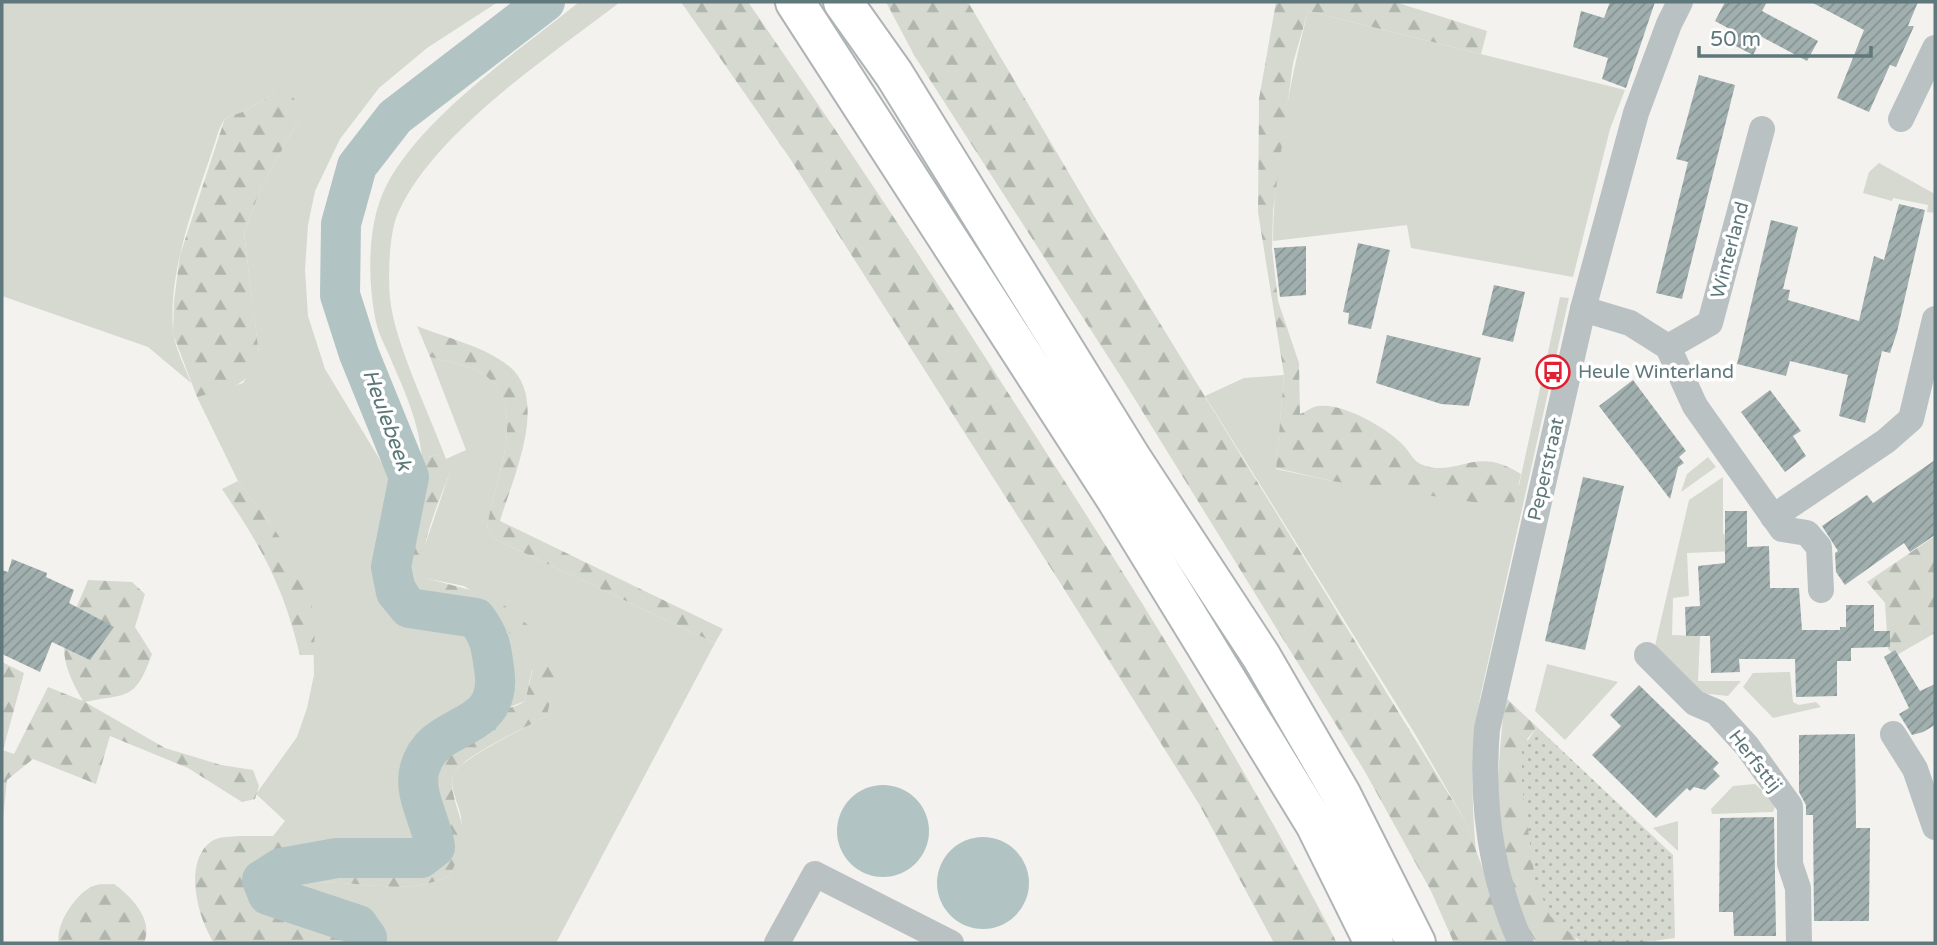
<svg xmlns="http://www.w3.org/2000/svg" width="1937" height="945" font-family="'Varela Round',sans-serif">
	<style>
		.green { fill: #d5d9cf }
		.forest { fill: url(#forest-firs) }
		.park { fill: url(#park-dots) }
		.water { fill: #b1c3c3 }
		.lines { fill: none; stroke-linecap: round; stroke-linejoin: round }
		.river { stroke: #b1c3c3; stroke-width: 40 }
		.building { fill: url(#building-hatch) }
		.highway-casing { stroke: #aeb4b6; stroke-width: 42 }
		.minor { stroke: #bac1c3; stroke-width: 26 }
		.highway { stroke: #fff; stroke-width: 38 }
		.labels { text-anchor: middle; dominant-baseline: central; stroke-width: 7; stroke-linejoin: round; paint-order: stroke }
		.street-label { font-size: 19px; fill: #5f787b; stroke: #fff }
		.poi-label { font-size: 19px; fill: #5f787b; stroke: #fff; text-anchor: start }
		.water-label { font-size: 21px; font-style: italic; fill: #597876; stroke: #fff }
	</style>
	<defs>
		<pattern id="forest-firs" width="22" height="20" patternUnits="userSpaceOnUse" patternTransform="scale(1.75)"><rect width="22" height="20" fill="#d5d9cf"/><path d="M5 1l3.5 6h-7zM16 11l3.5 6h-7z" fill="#b0b5ad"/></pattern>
		<pattern id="park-dots" width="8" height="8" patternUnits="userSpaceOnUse" patternTransform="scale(1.75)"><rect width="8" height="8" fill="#d5d9cf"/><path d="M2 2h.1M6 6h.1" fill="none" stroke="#b0b5ad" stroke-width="1.8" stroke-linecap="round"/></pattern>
		<pattern id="building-hatch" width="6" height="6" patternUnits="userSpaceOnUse" patternTransform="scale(1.75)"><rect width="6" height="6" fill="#a1afaf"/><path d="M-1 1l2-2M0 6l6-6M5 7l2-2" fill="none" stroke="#869393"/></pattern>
	</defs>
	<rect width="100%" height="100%" fill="#f4f2ef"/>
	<g class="green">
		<path d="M2 2H498L427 48 379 88 340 139 315 191 308 225 305 270 308 316 325 369 397 488C393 533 374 578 402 618 419 624 433 621 450 622 487 624 491 673 486 701 474 714 463 715 449 723 404 747 408 793 426 833L422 842 410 851H367L296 858 301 851 286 836H273L285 821 256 794 297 737 307 708 314 675 313 612 270 523 238 481 197 397 243 383 259 354 244 233 262 185 299 120 276 92 245 111 225 118 219 130C199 194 168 263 173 331 175 348 185 367 191 383L148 347 2 296Z"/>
		<path d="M579 2H620C550 56 434 132 398 213 389 232 388 277 390 298 394 342 430 415 446 459L466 450 430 357C448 362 471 365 486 376 531 412 491 484 487 530L495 539 715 643 556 943H376C372 906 315 903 285 896L277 889V884L294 873 320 868 316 877 321 883C366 881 409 897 450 875 459 858 464 836 461 817 459 803 445 782 457 769 473 753 526 727 547 716L532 669 525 701 500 711 501 659 491 616 506 633H518L530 638 536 632 464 586 429 579 422 571V554L451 469 437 455 422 458C419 423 406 394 392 362 387 349 379 336 376 322 368 284 367 232 382 195 412 123 519 51 579 2Z"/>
		<path d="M1308 11 1625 90 1610 129 1573 277 1411 248 1407 225 1273 241C1274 163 1289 85 1308 11Z"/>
		<path d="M1879 163 1935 194V213L1927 212 1928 205 1893 198 1892 201 1863 193 1869 172Z"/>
		<path d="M1560 297 1569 298 1480 698C1471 755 1471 795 1476 852L1464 819 1415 734 1205 396 1244 378 1284 375 1276 469 1332 481 1519 485Z"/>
		<path d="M1708 457 1716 467 1681 492 1687 474Z"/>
		<path d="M1723 477V534L1737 535 1738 551 1687 553 1689 596 1673 598 1672 635 1700 636 1698 681H1741L1728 696 1699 693 1654 650 1689 500Z"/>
		<path d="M1547 664 1618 682 1565 740 1535 711Z"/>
		<path d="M1790 672 1793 702 1799 705 1816 702 1821 707 1773 718 1743 687 1753 673Z"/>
		<path d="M1755 784 1776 803 1773 812 1712 814 1711 809 1733 786Z"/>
		<path d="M1678 821V851L1653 828Z"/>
	</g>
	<g class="forest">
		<path d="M681 2H748C850 149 948 298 1044 449 1148 610 1249 772 1337 943H1274L1199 804 1059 581 789 157Z"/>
		<path d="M886 2H968L1093 214 1464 819 1511 943H1454L1431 891 1364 770 1123 380 914 55Z"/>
		<path d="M1276 2H1395L1487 31 1481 54 1308 11 1293 63 1273 211 1272 249 1278 301 1299 363 1300 414C1306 412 1313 406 1319 406 1344 403 1389 429 1405 447 1412 455 1413 461 1423 465 1458 478 1475 444 1521 474L1513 508 1332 481 1276 468 1284 375 1258 212 1259 99Z"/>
		<path d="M276 92 291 95 298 104 299 120 262 185 244 233 259 354C249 389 227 388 197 397L173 334 174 301 180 255 225 118 245 111Z"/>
		<path d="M417 326C446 338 485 346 510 367 550 401 511 482 500 521L723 629 715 643 495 539 487 530C491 484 531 413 486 376 471 365 448 362 430 357Z"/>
		<path d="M437 455 446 459 451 469C443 494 411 558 429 579L493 596 536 632 530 639 502 631C476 593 452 606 413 602 386 562 413 501 422 458Z"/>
		<path d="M238 481C267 519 304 563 313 612 316 625 314 641 314 655H300C283 585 262 548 222 489Z"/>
		<path d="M1935 536V633L1895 656 1888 649 1885 603 1867 582Z"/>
		<path d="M88 580 132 582 145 594 135 627 152 654C135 702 127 693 85 702L165 748 221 765 253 770 259 786 255 799 242 802 188 768 110 736 96 784 33 759 7 780 2 828V662L24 673 3 750 14 754 48 687 83 701C50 645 66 635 88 580Z"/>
		<path d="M546 654 554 660 556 669 547 716C524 728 474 751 457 769 443 785 463 815 463 833 462 848 457 862 450 875 409 897 366 881 321 883L316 877 320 868C350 868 387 874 417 868 471 856 411 793 430 760 443 739 478 720 501 711 510 707 517 707 525 701L536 655Z"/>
		<path d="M1505 697 1537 727 1527 739 1576 940 1582 943H1536C1487 862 1496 787 1505 697Z"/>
		<path d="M239 836H286L298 841 301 851 296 858 255 869 252 888 261 898 350 932 358 939V943H214C198 919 182 861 212 841 219 836 231 837 239 836Z"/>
		<path d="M114 884C132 897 154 920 144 943H59C55 925 75 895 91 887 98 883 106 885 114 884Z"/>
	</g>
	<path class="park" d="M1537 727 1673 855 1675 938 1636 943H1582L1550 916 1535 880 1522 786V749Z"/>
	<g class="water">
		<circle cx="883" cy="831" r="46"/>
		<circle cx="983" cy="883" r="46"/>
	</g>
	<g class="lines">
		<path class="river" d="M367 943V938L358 925 268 895 262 880 281 868 337 858H421L435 847C432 822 412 793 420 768 434 717 505 736 494 668 491 646 490 637 476 618L409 608 396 592 391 567 409 477 359 354 340 295 341 224 357 166 395 117 545 2"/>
	</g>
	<g class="building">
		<path d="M1610 2H1655L1626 88 1602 79 1608 58 1573 47 1581 11 1604 18Z"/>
		<path d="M1725 2H1767L1762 11 1818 41 1807 61 1762 37 1753 55 1732 44 1737 33 1715 21Z"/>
		<path d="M1811 2H1918L1908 26H1914L1896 67 1890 65 1869 112 1837 98 1864 30Z"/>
		<path d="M1699 75 1735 85 1682 299 1656 293 1688 162 1676 159Z"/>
		<path d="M1899 204 1925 210 1897 332 1890 353 1882 351 1865 423 1839 416 1848 375 1790 361 1786 376 1737 364 1771 220 1798 227 1783 289 1790 290 1788 300 1859 321 1874 256 1884 260Z"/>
		<path d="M1358 243 1390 250 1371 329 1348 324 1349 313 1343 312Z"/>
		<path d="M1306 246V295L1280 297 1274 248Z"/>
		<path d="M1494 285 1525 292 1513 342 1482 335Z"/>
		<path d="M1387 335 1481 358 1469 406 1441 404 1376 383Z"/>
		<path d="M1633 380 1686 451 1679 457 1684 463 1678 467 1670 499 1599 406Z"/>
		<path d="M1770 390 1801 431 1793 436 1806 456 1785 472 1741 412Z"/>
		<path d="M1935 460V535L1910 552 1904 543 1845 585 1836 572 1835 553 1838 551 1822 526 1867 495 1873 503Z"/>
		<path d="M1583 477 1624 486 1585 650 1545 641Z"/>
		<path d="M1725 511H1747V547L1769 546 1770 588H1799L1802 630H1840V627H1846V605H1874V631H1890V647L1851 648V661H1837V696L1796 697 1795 659H1739L1740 672 1711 673 1710 636H1686L1685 607 1700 606 1698 566 1725 563Z"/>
		<path d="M12 559 47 573 46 577 74 590 69 603 114 627 90 660 52 642 40 672 2 654V570L8 572Z"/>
		<path d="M1895 650 1920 691 1935 684V725L1923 732 1912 735 1899 714 1909 708 1884 657Z"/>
		<path d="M1639 685 1719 763 1713 769 1720 776 1705 790 1694 787 1690 791 1687 788 1656 818 1592 755 1621 726 1610 715Z"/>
		<path d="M1855 734 1856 828H1870L1869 921H1814L1813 815H1806V805L1799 792V735Z"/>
		<path d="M1774 817 1776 936H1734L1733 912H1719L1720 818Z"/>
	</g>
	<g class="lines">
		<defs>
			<g id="highway">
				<path d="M795 2 1116 499 1315 824 1374 943"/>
				<path d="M843 2 894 74 1132 459 1261 656 1341 794 1416 943"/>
			</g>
		</defs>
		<use href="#highway" class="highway-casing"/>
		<g class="minor">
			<path d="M1901 119 1935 48"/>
			<path d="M1583 309 1630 323 1668 347 1695 406 1782 529 1807 533 1819 547 1821 590"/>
			<path d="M1668 347 1710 323 1762 129"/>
			<path d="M1773 517 1886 441 1911 419 1935 319"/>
			<path d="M1647 655 1695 703 1716 712 1747 746 1790 806V864L1798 888 1799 943"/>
			<path d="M1893 734 1915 769 1935 827"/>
			<path d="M777 943 815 874 951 943"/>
			<path d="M1521 943C1490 874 1481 804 1487 729L1583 309 1636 113 1669 24 1680 2"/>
		</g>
		<use href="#highway" class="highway"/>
	</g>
	<defs>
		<symbol id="bus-ring" viewBox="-11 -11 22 22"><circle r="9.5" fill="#fff" stroke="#e32032" stroke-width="1.5"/><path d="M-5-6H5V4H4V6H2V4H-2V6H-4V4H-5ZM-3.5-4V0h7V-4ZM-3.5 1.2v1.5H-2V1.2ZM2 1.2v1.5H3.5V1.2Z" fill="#e32032"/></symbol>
	</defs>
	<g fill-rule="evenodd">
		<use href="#bus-ring" x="1534" y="353" width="38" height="38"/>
	</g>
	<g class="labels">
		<g class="street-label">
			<text transform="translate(1730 250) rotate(-75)">Winterland</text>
			<text transform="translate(1546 469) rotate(-77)">Peperstraat</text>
			<text transform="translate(1755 761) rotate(52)">Herfsttij</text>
		</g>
		<g class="poi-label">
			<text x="1578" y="372">Heule Winterland</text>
		</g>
		<g class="water-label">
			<text transform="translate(387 420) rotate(70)">Heulebeek</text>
		</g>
	</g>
	<rect width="1937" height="945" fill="none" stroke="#5f787b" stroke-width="7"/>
	<path d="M1699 46v10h172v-10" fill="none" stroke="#5f787b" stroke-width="3.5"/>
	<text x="1710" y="46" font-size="21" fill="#5f787b" stroke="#ffffff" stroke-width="5" paint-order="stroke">50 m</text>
</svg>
